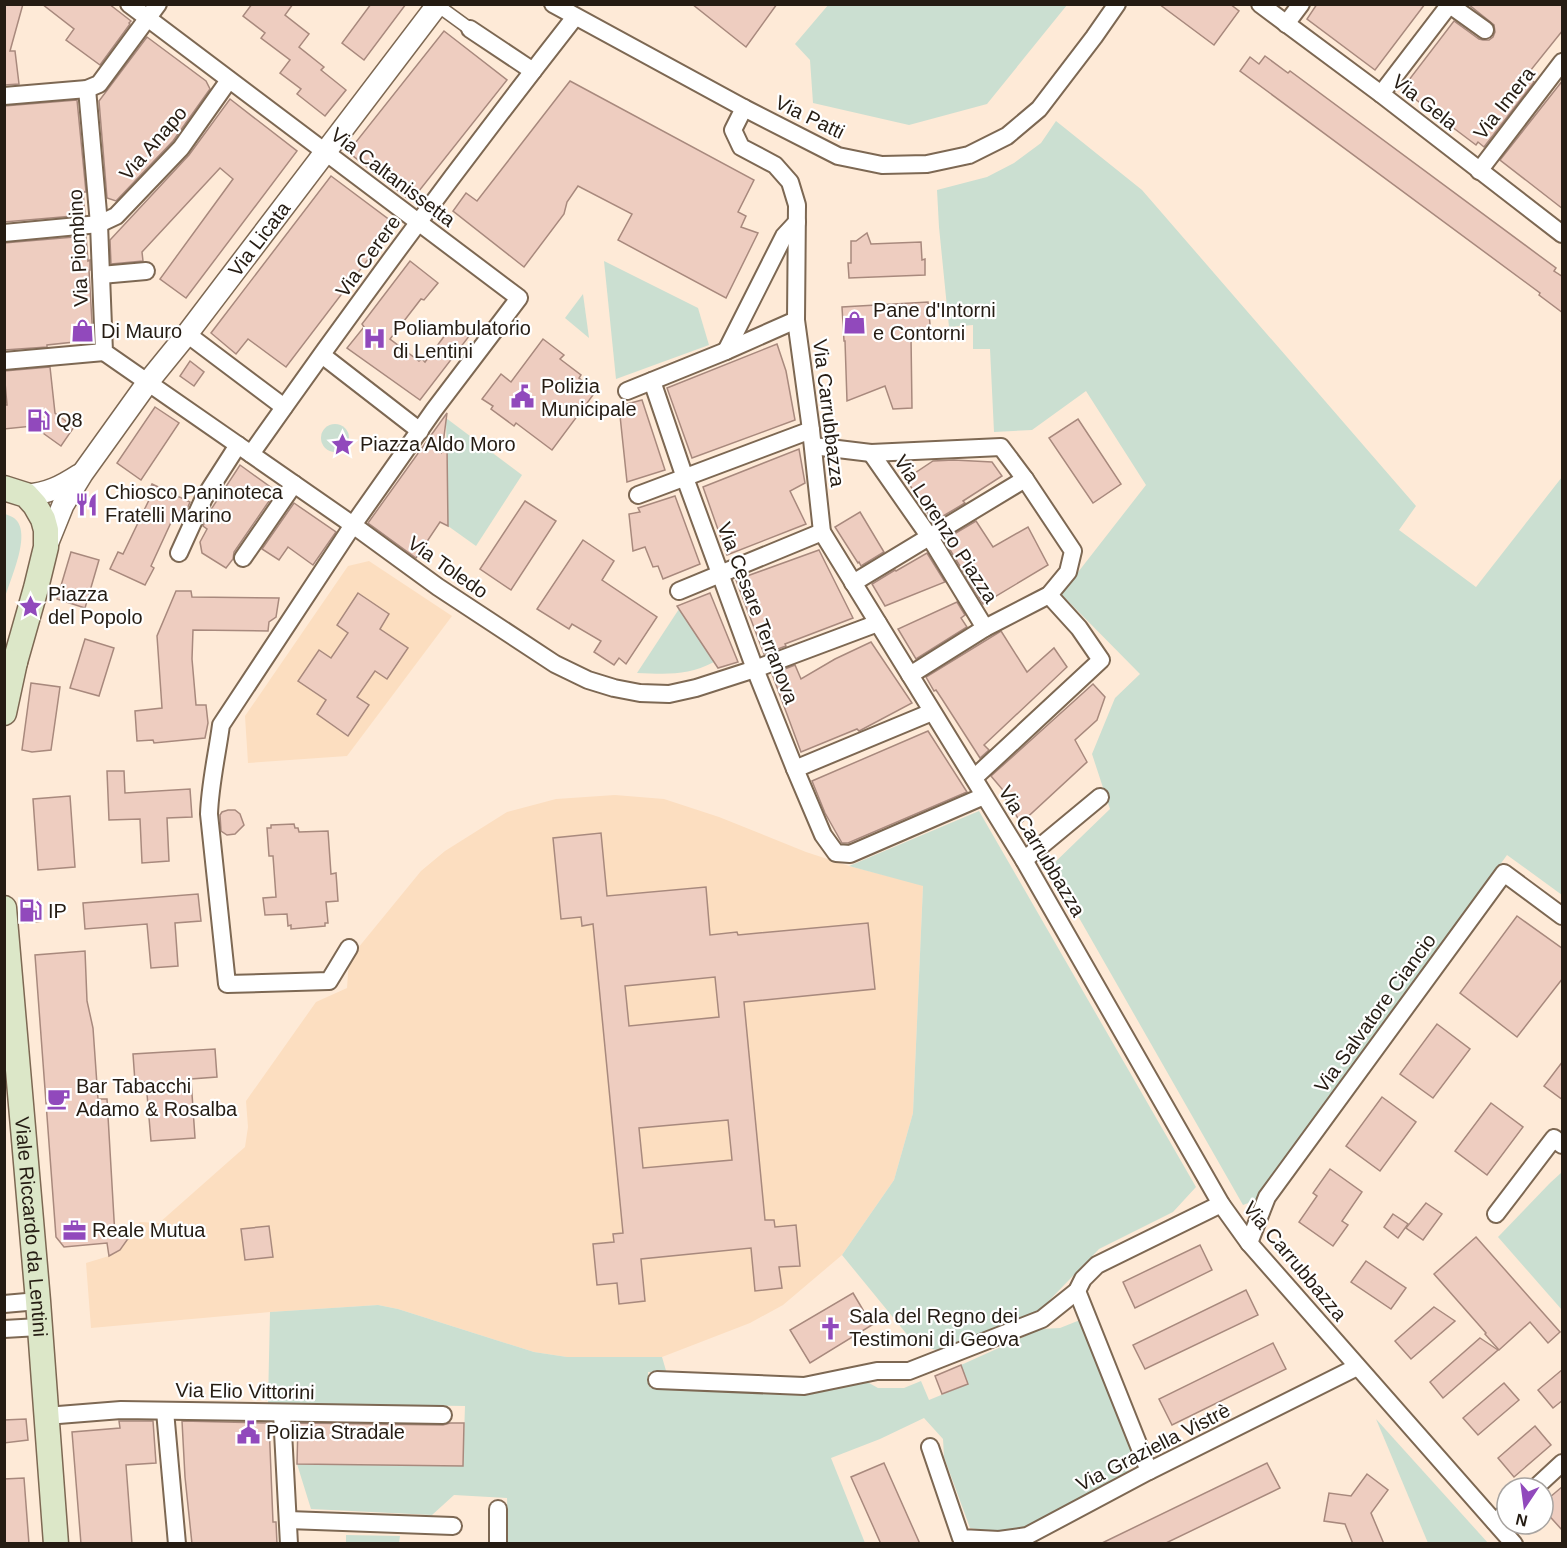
<svg xmlns="http://www.w3.org/2000/svg" width="1567" height="1548" font-family="Arial,sans-serif">
	<style>
		.built { fill: #fcdec0 }
		.green { fill: #cbdfd1 }
		.building { fill: #eecdc0; stroke: #a8897d; stroke-width: 1.5; fill-rule: evenodd }
		.lines { fill: none; stroke-linecap: round; stroke-linejoin: round }
		.pedestrian-casing { stroke: #7d6853; stroke-width: 15 }
		.minor-casing { stroke: #7d6853; stroke-width: 20 }
		.tertiary-casing { stroke: #7d6853; stroke-width: 24 }
		.secondary-casing { stroke: #7d6853; stroke-width: 27 }
		.pedestrian { stroke: #fff; stroke-width: 12 }
		.minor { stroke: #fff; stroke-width: 16 }
		.tertiary { stroke: #fff; stroke-width: 21 }
		.secondary { stroke: #dce7c8; stroke-width: 24 }
		.labels { text-anchor: middle; dominant-baseline: central; stroke-width: 4.5; stroke-linejoin: round; paint-order: stroke }
		.street-label { font-size: 20px; fill: #251c13; stroke: #fff }
		.poi-label { font-size: 20px; fill: #251c13; stroke: #fff; text-anchor: start }
	</style>
	<rect width="100%" height="100%" fill="#feead7"/>
	<g class="built">
		<path d="M369 561 452 616 347 756 248 763 245 716 348 566Z"/>
		<path d="M615 795 664 799 719 817 806 852 849 866 923 885 913 1113 894 1180 842 1255 783 1305 750 1323 662 1357H567L534 1352 398 1309 378 1305 270 1312 91 1328 86 1263 109 1256 120 1250 140 1222 159 1223 245 1147 248 1127 246 1101 316 1002 347 988 349 959 421 871 445 851 507 812 556 799Z"/>
	</g>
	<g class="green">
		<path d="M829 4H1067V5L987 104 909 125 813 103 810 60 795 44Z"/>
		<path d="M1056 121 1142 190 1416 506 1399 530 1476 587 1562 477V895L1507 855 1259 1199 1243 1205 1050 867 1110 809 1092 754 1115 698 1140 674 1061 594 1146 485 1086 391 1032 430 994 432 990 349H973V325L949 327 939 227 937 190 987 177 1014 163 1041 143Z"/>
		<path d="M604 261 698 308 709 345 616 379Z"/>
		<path d="M583 294 589 338 565 318Z"/>
		<path d="M446 418 522 475 476 546 448 526Z"/>
		<circle cx="335" cy="438" r="14"/>
		<path d="M5 514C8 515 11 516 14 518 33 532 10 579 5 598Z"/>
		<path d="M679 609 714 662C687 676 667 674 637 673Z"/>
		<path d="M979 811 1196 1187 1173 1212 1099 1249 1039 1311 968 1341 936 1350 914 1343 842 1255 894 1180 913 1113 923 886 849 866Z"/>
		<path d="M1562 1172V1310L1498 1237 1550 1183Z"/>
		<path d="M378 1305 398 1309 534 1352 567 1357H662L667 1374 648 1372 650 1388 803 1392 860 1380 869 1383 878 1388H904L921 1381 929 1400 968 1384 961 1365 1041 1329 1060 1328 1080 1320 1135 1458 1128 1472 1026 1529 999 1533 970 1528 944 1457 943 1439 924 1418 880 1439 831 1458 865 1543H508L507 1498 454 1495 432 1515 311 1509 297 1464 463 1466 465 1406 268 1403 270 1312Z"/>
		<path d="M1376 1419 1488 1543H1428Z"/>
		<path d="M346 1535 400 1536 399 1543H346Z"/>
	</g>
	<g class="building">
		<path d="M4 4H23L10 51H15L19 84 4 85Z"/>
		<path d="M42 4H109L131 21 129 23 130 24 100 65 66 40 74 29Z"/>
		<path d="M252 4H293L285 15 309 34 299 47 324 67 321 70 346 90 325 116 297 94 301 89 280 73 290 60 261 38 265 33 243 16Z"/>
		<path d="M371 4H406L364 60 342 43Z"/>
		<path d="M692 4H777L746 47Z"/>
		<path d="M1159 4H1230L1239 11 1214 45Z"/>
		<path d="M1317 4H1425L1375 70 1307 19Z"/>
		<path d="M1468 4H1563V30L1526 76 1534 82 1484 147 1478 142 1476 145 1402 89 1454 21 1479 39 1483 40H1489L1493 37 1495 32 1494 25Z"/>
		<path d="M444 31 507 80 411 201 348 152Z"/>
		<path d="M147 37 206 81 210 89 173 141 116 201 107 198 99 101Z"/>
		<path d="M1265 56 1288 73 1290 71 1556 268 1554 271 1563 277V313L1539 295 1540 293 1240 71 1250 57 1259 64Z"/>
		<path d="M1563 80V209L1500 160Z"/>
		<path d="M570 81 754 180 738 212 746 216 741 227 758 233 726 298 618 240 632 214 578 186 567 202 564 214 524 267 453 211 466 193 477 201Z"/>
		<path d="M230 99 297 151 186 298 160 279 233 179 220 168 142 252 143 261 111 264 110 240 189 155Z"/>
		<path d="M77 100 86 192H83L85 215 4 222V106Z"/>
		<path d="M331 176 395 224 286 367 248 339 236 354 211 333Z"/>
		<path d="M867 233 871 244 921 242 922 260 925 259V275L849 278 848 263H851V241H856Z"/>
		<path d="M86 236 88 261 90 260V270H89L93 340 47 345V347L4 350V243Z"/>
		<path d="M410 261 438 283 424 300 421 299 390 339 419 361 422 359 425 362 454 323 470 335 420 400 347 348 364 327 362 324Z"/>
		<path d="M928 302 931 336 911 337 912 408 893 409 885 386 847 401 845 341H844L842 307Z"/>
		<path d="M543 339 564 355 560 359 581 375 579 378 596 391 552 450 516 423 514 426 491 409 493 406 482 399 501 374 511 382Z"/>
		<path d="M777 344 786 371 795 420 692 458 667 388Z"/>
		<path d="M190 361 204 372 194 386 180 376Z"/>
		<path d="M50 367 55 413 74 427 61 446 33 426 4 429V405H7L4 371Z"/>
		<path d="M642 400 665 470 627 482 619 406Z"/>
		<path d="M155 407 179 423 141 480 117 463Z"/>
		<path d="M447 413 442 452 447 446 448 526 440 522 416 558 368 523Z"/>
		<path d="M1078 419 1121 484 1093 503 1049 438Z"/>
		<path d="M799 449 805 483 790 491 806 524 727 555 703 487Z"/>
		<path d="M954 460 992 462 1002 476 963 501 965 503 933 522 906 479 933 461Z"/>
		<path d="M240 465 276 491 234 552 233 559 226 568 202 553 200 542 207 529 203 526 210 511Z"/>
		<path d="M152 484 190 502 185 514 182 511 179 518 174 516 151 566 154 568 145 585 110 569 118 552 123 554 149 500 146 498Z"/>
		<path d="M675 496 700 564 663 579 658 566 653 567 645 547 633 551 629 514 640 512 638 508Z"/>
		<path d="M525 501 556 521 511 590 480 569Z"/>
		<path d="M294 503 336 532 313 565 288 547 279 560 262 549Z"/>
		<path d="M860 512 884 552 861 566 859 562 858 563 835 527Z"/>
		<path d="M976 521 993 547 1028 527 1048 565 983 604 944 540Z"/>
		<path d="M583 540 614 561 602 580 657 617 626 664 619 658 614 665 594 652 601 641 572 624 569 629 537 609Z"/>
		<path d="M819 550 853 618 785 644 786 646 764 654 736 580Z"/>
		<path d="M71 552 99 560 85 608 57 599Z"/>
		<path d="M927 553 945 582 885 606 872 584 895 570 896 571Z"/>
		<path d="M176 591H191L192 597 279 598 276 617 269 622 268 631 193 630 192 659 196 705H206L208 723 205 738 154 743 153 740 137 741 135 711 162 708 157 636Z"/>
		<path d="M358 593 389 614 380 629 408 648 387 679 375 671 357 697 369 705 348 736 317 714 326 700 298 681 319 650 331 658 348 633 337 625Z"/>
		<path d="M710 593 738 662 718 668 677 606Z"/>
		<path d="M957 602 965 615 961 618 967 627 916 659 898 629Z"/>
		<path d="M1001 631 1027 672 1054 648 1067 667 984 745 989 750 980 758 942 699 936 690 934 691 926 677Z"/>
		<path d="M85 639 114 648 99 696 70 688Z"/>
		<path d="M871 642 912 703 861 730 859 731 857 729 801 752 772 674 795 665 801 679 835 659Z"/>
		<path d="M31 683 60 687 51 750 32 752 22 750Z"/>
		<path d="M1093 684 1105 697 1097 720 1075 740 1087 762 1021 823 1005 798 1008 796 991 776Z"/>
		<path d="M928 731 967 792 848 843H842L825 813 812 781Z"/>
		<path d="M107 771H124L125 793 190 789 192 817 167 818 169 861 142 863 140 819 109 820Z"/>
		<path d="M70 796 75 867 38 870 33 799Z"/>
		<path d="M228 810H235L240 814 244 825 235 834 227 835 221 831 220 815 222 812Z"/>
		<path d="M294 824 295 828H298L299 832 328 831 331 874 336 873 338 901 326 902 328 923H325V926L291 929V925L288 926 287 914 265 915 263 898 276 897 273 856H269L267 828H271V825Z"/>
		<path d="M601 833 607 896 706 887 710 935 737 932 738 935 868 923 875 989 744 1002 765 1220H774L775 1227 796 1225 800 1266 779 1267 782 1288 755 1291 751 1248 641 1259 645 1301 619 1304 617 1283 597 1285 593 1244 614 1242 613 1234 623 1233 593 924 582 926 581 917 561 919 553 838ZM715 977 719 1017 629 1026 625 986ZM728 1120 732 1160 643 1168 639 1128Z"/>
		<path d="M198 894 201 921 175 923 178 966 151 968 147 924 85 929 83 903Z"/>
		<path d="M39 900 42 921 25 923 22 902Z"/>
		<path d="M1517 916 1563 949V978L1517 1037 1460 993Z"/>
		<path d="M85 951 87 1001 93 1028 98 1099H107L115 1236 132 1233 120 1250 109 1256 107 1243 64 1247 56 1237 35 955Z"/>
		<path d="M1437 1024 1470 1049 1433 1098 1400 1074Z"/>
		<path d="M215 1049 217 1077 191 1079 195 1138 151 1141 146 1082H135L133 1054Z"/>
		<path d="M1563 1061V1100L1544 1086Z"/>
		<path d="M1382 1097 1416 1122 1380 1171 1346 1146Z"/>
		<path d="M1491 1103 1523 1127 1487 1175 1455 1151Z"/>
		<path d="M1330 1169 1362 1192 1342 1221 1348 1225 1333 1246 1299 1222 1317 1196 1313 1193Z"/>
		<path d="M1426 1203 1442 1214 1423 1240 1406 1228Z"/>
		<path d="M1393 1214 1408 1224 1398 1238 1384 1227Z"/>
		<path d="M269 1226 273 1257 245 1260 241 1229Z"/>
		<path d="M1476 1237 1560 1332 1548 1343 1530 1322 1499 1350 1485 1334 1486 1333 1434 1274Z"/>
		<path d="M1200 1245 1212 1270 1135 1308 1123 1282Z"/>
		<path d="M1366 1261 1406 1288 1391 1309 1351 1282Z"/>
		<path d="M1246 1290 1258 1315 1145 1369 1133 1345Z"/>
		<path d="M853 1293 872 1325 810 1363 790 1330Z"/>
		<path d="M1434 1307 1455 1321 1411 1359 1395 1341Z"/>
		<path d="M1480 1338 1498 1350 1443 1398 1430 1382Z"/>
		<path d="M1273 1343 1286 1369 1172 1425 1159 1399Z"/>
		<path d="M961 1365 968 1384 942 1394 935 1376Z"/>
		<path d="M1563 1369V1400L1553 1408 1538 1390Z"/>
		<path d="M1504 1383 1519 1400 1478 1435 1463 1418Z"/>
		<path d="M26 1419 28 1440 4 1443V1420Z"/>
		<path d="M119 1421H153L156 1463 126 1465 132 1544H81L72 1432 120 1428Z"/>
		<path d="M182 1421 269 1423 273 1522H276L277 1544H192L185 1477Z"/>
		<path d="M298 1423 443 1425 450 1423H464L463 1466 297 1464Z"/>
		<path d="M1535 1426 1551 1445 1514 1477 1498 1458Z"/>
		<path d="M884 1463 920 1544H881L851 1477Z"/>
		<path d="M1267 1463 1280 1488 1164 1544H1100Z"/>
		<path d="M1367 1474 1388 1490 1371 1513 1384 1544H1353L1345 1524 1324 1521 1329 1493 1351 1496Z"/>
		<path d="M24 1478 29 1544H4V1479Z"/>
		<path d="M1563 1486V1531L1543 1509V1503Z"/>
	</g>
	<g class="lines">
		<defs>
			<path id="pedestrian" d="M437 5 470 29"/>
			<g id="minor">
				<path d="M129 4 519 298 434 410 353 525 221 725C217 755 210 784 209 814L227 984 329 981 349 948"/>
				<path d="M553 4 744 108 838 156 882 165 927 164 969 155 1007 136 1039 109 1094 37 1117 4"/>
				<path d="M1260 4 1381 94 1562 234"/>
				<path d="M1450 5 1485 30"/>
				<path d="M1286 24 1301 4"/>
				<path d="M470 29 533 71"/>
				<path d="M87 89 99 224 104 352 353 525 438 587 555 664 588 680 614 688 640 693 669 694 696 688 755 669 878 623"/>
				<path d="M1381 94 1450 4"/>
				<path d="M4 96 87 89 99 84 158 4"/>
				<path d="M744 108 733 130 741 147 775 165 790 182 797 205 796 320 811 430 822 532 1024 860 1221 1204 1249 1243 1514 1544"/>
				<path d="M1479 171 1562 62"/>
				<path d="M4 233 99 224 116 216 181 148 229 80"/>
				<path d="M101 275 146 271"/>
				<path d="M187 334 284 407"/>
				<path d="M726 351 784 236 797 222"/>
				<path d="M322 355 420 431"/>
				<path d="M4 361 104 352"/>
				<path d="M652 381 685 478 755 669 795 769 823 835 836 853 850 854 984 796"/>
				<path d="M627 391 726 351 796 320"/>
				<path d="M813 446 871 453 1001 447 1025 479 1073 551 1068 572 1049 595 985 628 910 675"/>
				<path d="M871 453 929 536 985 628"/>
				<path d="M251 454C355 306 463 160 575 17"/>
				<path d="M638 495 811 430"/>
				<path d="M179 553 204 498 238 445"/>
				<path d="M243 558 294 484"/>
				<path d="M853 583 1025 479"/>
				<path d="M679 591 822 532"/>
				<path d="M795 769 932 712"/>
				<path d="M974 778 1101 660 1079 628 1049 595"/>
				<path d="M1024 860 1100 797"/>
				<path d="M1496 1214 1554 1138 1562 1145"/>
				<path d="M1249 1243 1267 1197 1504 873 1562 916"/>
				<path d="M1077 1291 1149 1471"/>
				<path d="M4 1304 38 1301"/>
				<path d="M4 1329 39 1327"/>
				<path d="M657 1380 804 1386 877 1371H909L1042 1319 1077 1291 1083 1279 1097 1265 1221 1204"/>
				<path d="M165 1411 177 1544"/>
				<path d="M282 1413 289 1544"/>
				<path d="M46 1416 121 1410 443 1415"/>
				<path d="M930 1447 961 1538 999 1540 1027 1536 1149 1471 1357 1367"/>
				<path d="M1535 1488 1562 1463"/>
				<path d="M288 1520 453 1526"/>
				<path d="M1495 1522 1507 1512"/>
				<path d="M498 1544V1509"/>
			</g>
			<g id="tertiary">
				<path d="M26 495C47 494 62 486 79 475"/>
				<path id="s1" d="M46 547 63 505 82 474 148 382 187 334 438 4"/>
			</g>
			<g id="secondary">
				<path d="M4 488 26 495 35 505 43 519 46 530V547L36 588 15 662 4 673"/>
				<path d="M4 713 15 662"/>
				<path id="s2" d="M4 908 38 1301 56 1544"/>
			</g>
		</defs>
		<use href="#pedestrian" class="pedestrian-casing"/>
		<use href="#minor" class="minor-casing"/>
		<use href="#tertiary" class="tertiary-casing"/>
		<use href="#secondary" class="secondary-casing"/>
		<use href="#pedestrian" class="pedestrian"/>
		<use href="#minor" class="minor"/>
		<use href="#tertiary" class="tertiary"/>
		<use href="#secondary" class="secondary"/>
	</g>
	<defs>
		<symbol id="shop-bare" viewBox="-9 -9 18 18"><path d="M-5-2.5h2.3a2.7 3.5 0 0 1 5.4 0H5L5.5 6h-11ZM-1.5-2.5h3a1.5 2.3 0 0 0-3 0Z" fill="#9149bc" stroke="#fff" stroke-width="2.5" paint-order="stroke"/></symbol>
		<symbol id="hospital-bare" viewBox="-9 -9 18 18"><path d="M-5-5h3v3.5h4V-5h3V5h-3V1.5h-4V5h-3Z" fill="#9149bc" stroke="#fff" stroke-width="2.5" paint-order="stroke"/></symbol>
		<symbol id="civic-bare" viewBox="-9 -9 18 18"><path d="M-.6-6.5H3V-4.5H.6V-3L4-1V1h2V6H-6V1h2V-1L-.6-3ZM-1.2 2.5V6h2.4V2.5Z" fill="#9149bc" stroke="#fff" stroke-width="2.5" paint-order="stroke"/></symbol>
		<symbol id="fuel-bare" viewBox="-9 -9 18 18"><path d="M-5.5-6h7V0h2V4h1.3V-2.5L3-4.5l.8-.8L6-3V5H2.5V1h-1V6h-7ZM-4.2-4.7v3.2H.2V-4.7Z" fill="#9149bc" stroke="#fff" stroke-width="2.5" paint-order="stroke"/></symbol>
		<symbol id="sight-bare" viewBox="-9 -9 18 18"><path d="M0-6L1.8-2.2L6-1.7L2.9 1.2L3.7 5.4L0 3.3L-3.7 5.4L-2.9 1.2L-6-1.7L-1.8-2.2Z" fill="#9149bc" stroke="#fff" stroke-width="2.5" paint-order="stroke"/></symbol>
		<symbol id="restaurant-bare" viewBox="-9 -9 18 18"><path d="M-5-6h1v4h1v-4h1v4h1v-4h1v5L-1.5 .5V6h-2V.5L-5-1ZM5-6V6H3V1.5H1.5Q1.5-4 5-6Z" fill="#9149bc" stroke="#fff" stroke-width="2.5" paint-order="stroke"/></symbol>
		<symbol id="cafe-bare" viewBox="-9 -9 18 18"><path d="M-5.5-4.5H6V0H3Q3 3.5 0 3.5H-2.5Q-5.5 3.5-5.5 0ZM3-3.2v2h1.7v-2ZM-6 4.5H4V6H-6Z" fill="#9149bc" stroke="#fff" stroke-width="2.5" paint-order="stroke"/></symbol>
		<symbol id="office-bare" viewBox="-9 -9 18 18"><path d="M-6-3h4V-5.5h4V-3h4V5H-6ZM-1-4.5V-3h2v-1.5ZM-6 0V1H6V0Z" fill="#9149bc" stroke="#fff" stroke-width="2.5" paint-order="stroke"/></symbol>
		<symbol id="church-bare" viewBox="-9 -9 18 18"><path d="M-1.2-6h2.4v3.5h3.3v2.4h-3.3V6h-2.4V-.1h-3.3v-2.4h3.3Z" fill="#9149bc" stroke="#fff" stroke-width="2.5" paint-order="stroke"/></symbol>
	</defs>
	<g fill-rule="evenodd">
		<use href="#shop-bare" x="838" y="306" width="33" height="33"/>
		<use href="#shop-bare" x="66" y="314" width="33" height="33"/>
		<use href="#hospital-bare" x="358" y="322" width="33" height="33"/>
		<use href="#civic-bare" x="506" y="380" width="33" height="33"/>
		<use href="#fuel-bare" x="22" y="404" width="33" height="33"/>
		<use href="#sight-bare" x="326" y="428" width="33" height="33"/>
		<use href="#restaurant-bare" x="70" y="488" width="33" height="33"/>
		<use href="#sight-bare" x="14" y="590" width="33" height="33"/>
		<use href="#fuel-bare" x="14" y="894" width="33" height="33"/>
		<use href="#cafe-bare" x="42" y="1082" width="33" height="33"/>
		<use href="#office-bare" x="58" y="1214" width="33" height="33"/>
		<use href="#church-bare" x="814" y="1312" width="33" height="33"/>
		<use href="#civic-bare" x="232" y="1416" width="33" height="33"/>
	</g>
	<g class="labels">
		<g class="street-label">
			<text transform="translate(1425 102) rotate(38)">Via Gela</text>
			<text transform="translate(1504 103) rotate(-52)">Via Imera</text>
			<text transform="translate(810 117) rotate(26)">Via Patti</text>
			<text transform="translate(153 143) rotate(-49)">Via Anapo</text>
			<text transform="translate(393 177) rotate(37)">Via Caltanissetta</text>
			<text stroke="none"><textPath href="#s1" startOffset="376">Via Licata</textPath></text>
			<text transform="translate(78 248) rotate(-93)">Via Piombino</text>
			<text transform="translate(368 256) rotate(-54)">Via Cerere</text>
			<text transform="translate(829 413) rotate(83)">Via Carrubbazza</text>
			<text transform="translate(946 529) rotate(57)">Via Lorenzo Piazza</text>
			<text transform="translate(448 567) rotate(35)">Via Toledo</text>
			<text transform="translate(758 613) rotate(69)">Via Cesare Terranova</text>
			<text transform="translate(1042 851) rotate(59)">Via Carrubbazza</text>
			<text transform="translate(1375 1013) rotate(-54)">Via Salvatore Ciancio</text>
			<text stroke="none"><textPath href="#s2" startOffset="320">Viale Riccardo da Lentini</textPath></text>
			<text transform="translate(1295 1261) rotate(50)">Via Carrubbazza</text>
			<text transform="translate(245 1391) rotate(1)">Via Elio Vittorini</text>
			<text transform="translate(1153 1447) rotate(-27)">Via Graziella Vistrè</text>
		</g>
		<g class="poi-label">
			<text x="873" y="310">Pane d'Intorni<tspan x="873" dy="23">e Contorni</tspan></text>
			<text x="393" y="328">Poliambulatorio<tspan x="393" dy="23">di Lentini</tspan></text>
			<text x="101" y="331">Di Mauro</text>
			<text x="541" y="386">Polizia<tspan x="541" dy="23">Municipale</tspan></text>
			<text x="56" y="420">Q8</text>
			<text x="360" y="444">Piazza Aldo Moro</text>
			<text x="105" y="492">Chiosco Paninoteca<tspan x="105" dy="23">Fratelli Marino</tspan></text>
			<text x="48" y="594">Piazza<tspan x="48" dy="23">del Popolo</tspan></text>
			<text x="48" y="911">IP</text>
			<text x="76" y="1086">Bar Tabacchi<tspan x="76" dy="23">Adamo &amp; Rosalba</tspan></text>
			<text x="92" y="1230">Reale Mutua</text>
			<text x="849" y="1316">Sala del Regno dei<tspan x="849" dy="23">Testimoni di Geova</tspan></text>
			<text x="266" y="1432">Polizia Stradale</text>
		</g>
	</g>
	<rect width="1567" height="1548" fill="none" stroke="#251c13" stroke-width="12"/>
	<g transform="translate(1525 1506) rotate(193)"><circle r="28" fill="#ffffff" stroke="#a8a4a1" stroke-width="1.5"/>
	<path d="M0-4.5L10 22L0 15L-10 22Z" fill="#9149bc"/>
	<text y="-9" font-size="16" font-weight="bold" text-anchor="middle" fill="#251c13">N</text>
	</g>
</svg>
